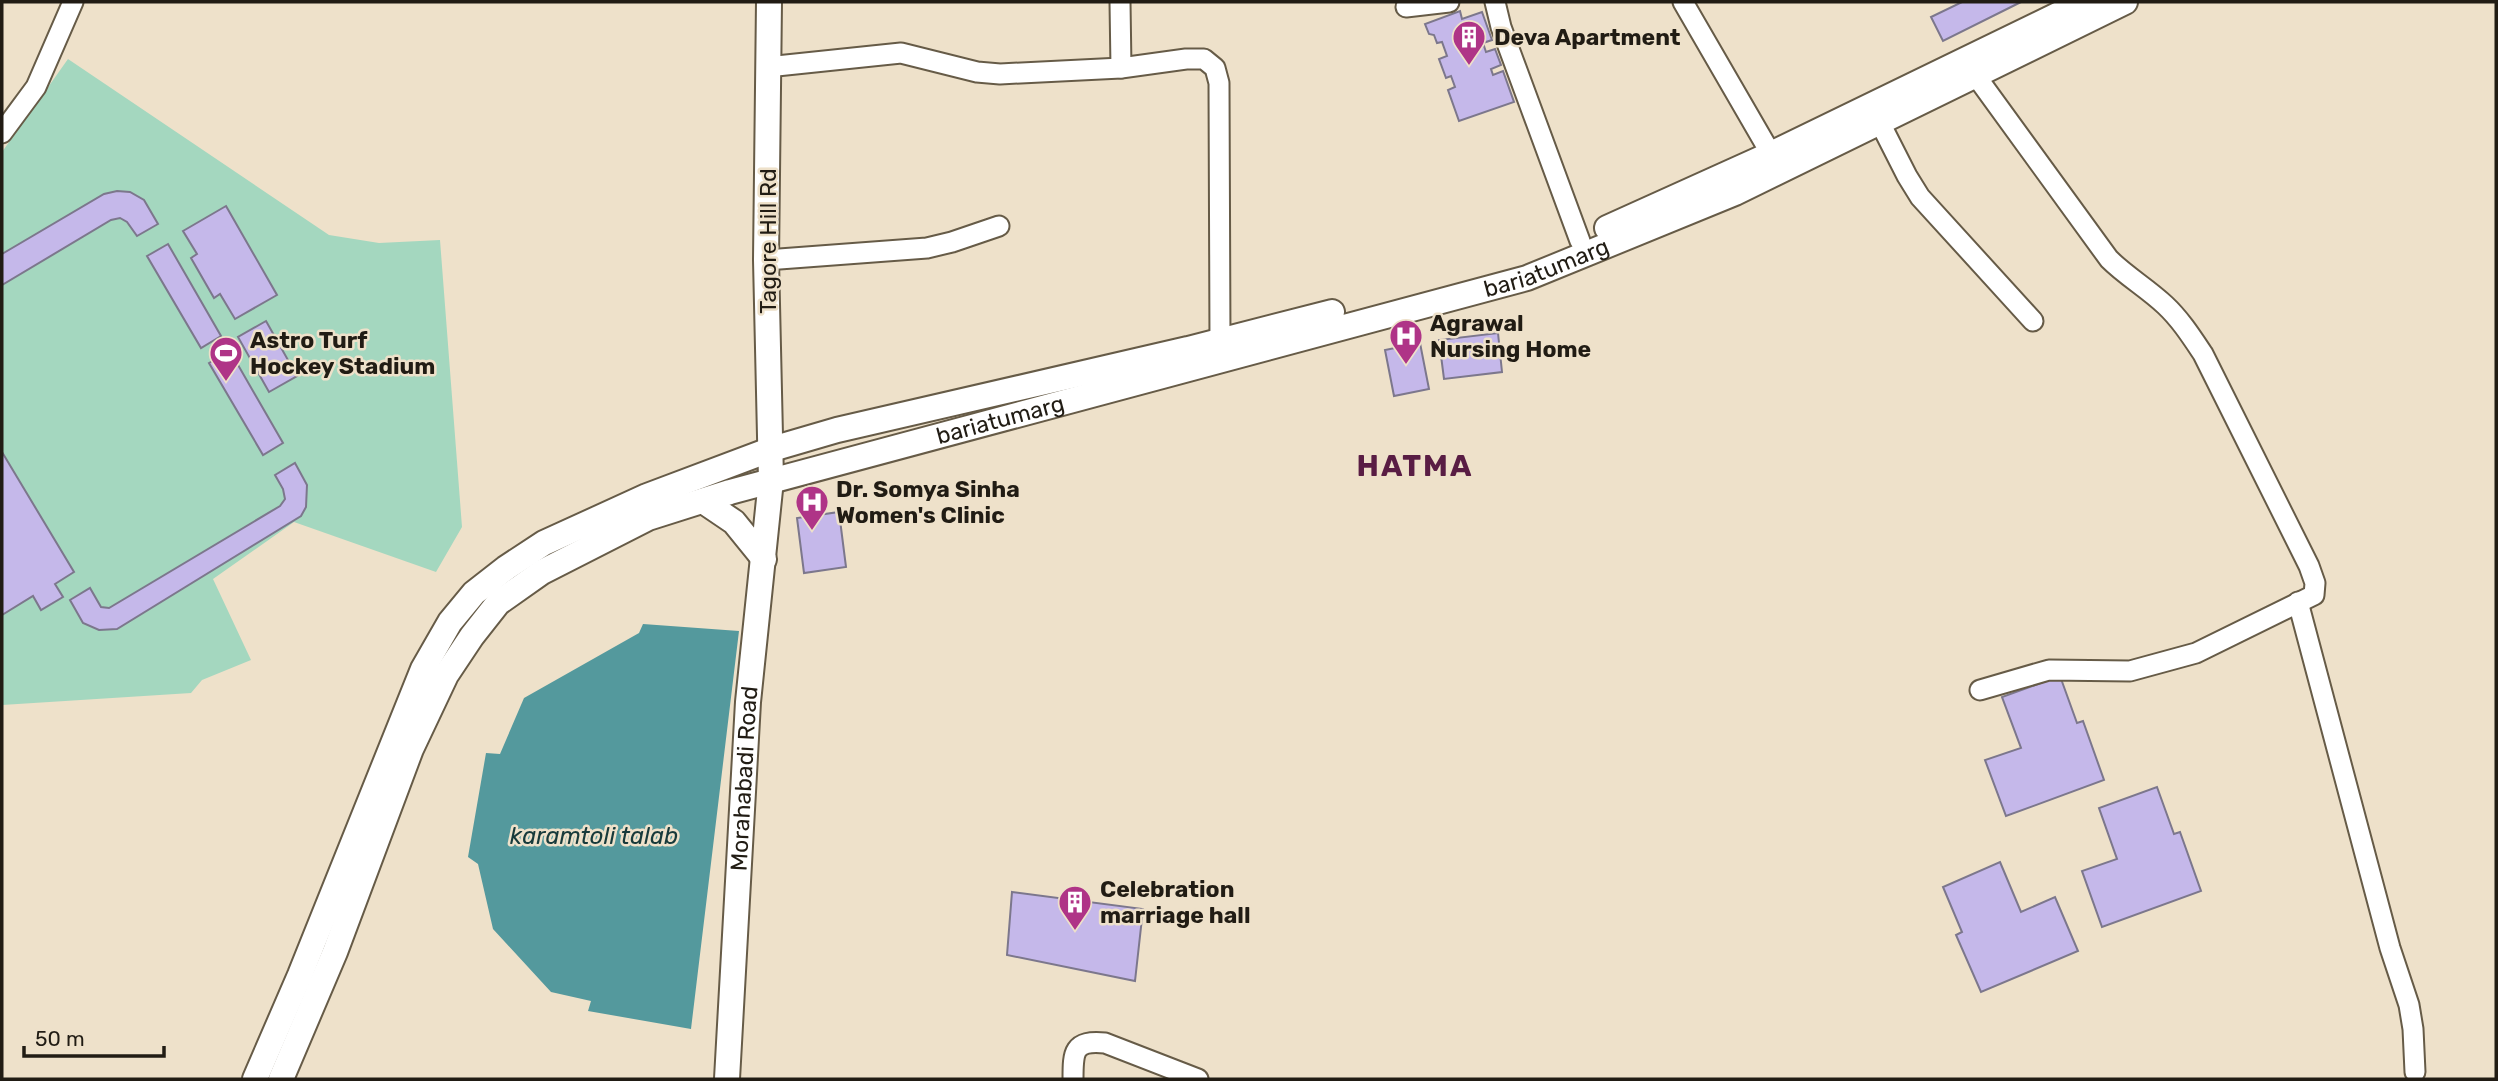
<svg xmlns="http://www.w3.org/2000/svg" width="2498" height="1081" font-family="Rubik,sans-serif">
	<style>
		.green { fill: #a4d7bf }
		.water { fill: #54999d }
		.building { fill: #c5b8ea; stroke: #7c778c; stroke-width: 2 }
		.lines { fill: none; stroke-linecap: round; stroke-linejoin: round }
		.minor-casing { stroke: #665b47; stroke-width: 23 }
		.major-casing { stroke: #665b47; stroke-width: 28 }
		.minor { stroke: #fff; stroke-width: 19 }
		.major { stroke: #fff; stroke-width: 24 }
		.labels { text-anchor: middle; dominant-baseline: central; stroke-width: 5; stroke-linejoin: round; paint-order: stroke }
		.poi-label { font-size: 23px; font-weight: bold; fill: #211c14; stroke: #eee1ca; text-anchor: start }
		.street-label { font-size: 23px; fill: #211c14; stroke: #eee1ca }
		.water-label { font-size: 24px; font-style: italic; fill: #173a3b; stroke: #eee1ca }
		.district-label { font-size: 30px; font-weight: bold; letter-spacing: 2px; fill: #591d44; stroke: #eee1ca }
	</style>
	<rect width="100%" height="100%" fill="#eee1ca"/>
	<path class="green" d="M68 59 329 235 379 243 440 240 462 527 436 572 294 522 213 579 251 660 202 680 191 693 2 705V152Z"/>
	<path class="water" d="M643 624 739 631 691 1029 588 1011 591 1001 551 992 493 929 478 864 468 857 486 753 500 754 524 698 639 633Z"/>
	<g class="building">
		<path d="M1962 2H2021L1943 41 1931 17Z"/>
		<path d="M1460 11 1462 19 1482 12 1492 40 1483 43 1486 52 1495 49 1501 65 1491 69 1493 75 1503 71 1514 102 1459 121 1448 90 1455 87 1451 76 1446 78 1439 59 1447 56 1442 42 1437 43 1434 35 1429 34 1425 24Z"/>
		<path d="M117 191 130 192 144 200 158 224 137 236 127 222 120 218 111 220 2 285V254L104 194Z"/>
		<path d="M226 206 277 295 235 319 220 294 214 298 191 258 197 254 183 231Z"/>
		<path d="M168 244 221 336 201 348 147 256Z"/>
		<path d="M266 321 297 376 269 392 238 337Z"/>
		<path d="M1498 333 1502 372 1444 379 1439 340Z"/>
		<path d="M1420 343 1429 389 1394 396 1385 350Z"/>
		<path d="M230 351 283 443 263 455 209 363Z"/>
		<path d="M2 452 74 572 55 584 63 597 41 610 33 596 2 615Z"/>
		<path d="M295 463 307 485 306 507 301 516 117 629 99 630 83 623 70 600 90 588 101 607 109 608 280 506 285 499 283 489 275 475Z"/>
		<path d="M839 512 846 567 804 573 797 518Z"/>
		<path d="M2060 676 2077 723 2083 721 2104 780 2006 816 1985 760 2021 748 2002 697Z"/>
		<path d="M2157 787 2174 834 2180 832 2201 891 2102 927 2082 871 2117 859 2099 808Z"/>
		<path d="M2000 862 2021 912 2055 897 2078 951 1981 992 1956 935 1962 932 1943 887Z"/>
		<path d="M1012 892 1143 909 1135 981 1007 955Z"/>
	</g>
	<g class="lines">
		<defs>
			<g id="minor">
				<path d="M1120 2 1121 68"/>
				<path d="M1495 2 1501 27 1580 241"/>
				<path d="M1683 2 1771 154"/>
				<path d="M1406 7 1449 2"/>
				<path d="M767 67 901 53 977 72 1000 74 1121 68 1186 59H1204L1215 68 1219 83 1220 341"/>
				<path d="M1976 76 2109 259C2126 276 2147 288 2165 305 2180 319 2191 336 2203 354L2309 566 2315 583 2314 595 2196 653 2130 671 2049 670 1980 690"/>
				<path d="M1874 111 1907 176 1920 197 2033 321"/>
				<path d="M2 133 36 87 73 2"/>
				<path d="M766 260 927 248 952 242 999 226"/>
				<path d="M2298 602 2390 948 2409 1005 2413 1029 2415 1072"/>
				<path d="M1073 1079C1073 1052 1073 1040 1105 1043L1198 1079"/>
			</g>
			<g id="major">
				<path d="M1607 228 1771 154 2084 2"/>
				<path d="M703 501 734 522 764 559"/>
				<path d="M255 1079 300 975 423 669 450 622 474 593 506 568 544 543 647 496 772 449 837 430 1188 349 1332 312"/>
				<path id="s1" d="M281 1079 335 952 411 749 446 675 472 636 498 603 542 572 648 518 730 492 1527 278 1735 193 2125 2"/>
				<path id="s2" d="M727 1079 748 702 771 480 766 260 769 2"/>
			</g>
		</defs>
		<use href="#minor" class="minor-casing"/>
		<use href="#major" class="major-casing"/>
		<use href="#minor" class="minor"/>
		<use href="#major" class="major"/>
	</g>
	<defs>
		<symbol id="building-pin" viewBox="-11 -11 22 30"><path d="M0 17L-7.5 6A9.5 9.5 0 1 1 7.5 6Z" fill="#af3487" stroke="#eee1ca"/><path d="M-4-6H4V6H1V3H-1V6H-4ZM-2.5-4.3h1.7v1.8h-1.7ZM.8-4.3h1.7v1.8H.8ZM-2.5-1h1.7V.8h-1.7ZM.8-1h1.7V.8H.8Z" fill="#fff"/></symbol>
		<symbol id="hospital-pin" viewBox="-11 -11 22 30"><path d="M0 17L-7.5 6A9.5 9.5 0 1 1 7.5 6Z" fill="#af3487" stroke="#eee1ca"/><path d="M-5-5h3v3.5h4V-5h3V5h-3V1.5h-4V5h-3Z" fill="#fff"/></symbol>
		<symbol id="stadium-pin" viewBox="-11 -11 22 30"><path d="M0 17L-7.5 6A9.5 9.5 0 1 1 7.5 6Z" fill="#af3487" stroke="#eee1ca"/><path d="M0-5a6.5 5 0 1 0 0 10a6.5 5 0 1 0 0-10ZM-3.5-1.8h7v3.6h-7Z" fill="#fff"/></symbol>
	</defs>
	<g fill-rule="evenodd">
		<use href="#building-pin" x="1450" y="18" width="38" height="52"/>
		<use href="#hospital-pin" x="1387" y="317" width="38" height="52"/>
		<use href="#stadium-pin" x="207" y="334" width="38" height="52"/>
		<use href="#hospital-pin" x="793" y="483" width="38" height="52"/>
		<use href="#building-pin" x="1056" y="883" width="38" height="52"/>
	</g>
	<g class="labels">
		<g class="poi-label">
			<text x="1494" y="37">Deva Apartment</text>
			<text x="1430" y="323">Agrawal<tspan x="1430" dy="26">Nursing Home</tspan></text>
			<text x="250" y="340">Astro Turf<tspan x="250" dy="26">Hockey Stadium</tspan></text>
			<text x="836" y="489">Dr. Somya Sinha<tspan x="836" dy="26">Women's Clinic</tspan></text>
			<text x="1100" y="889">Celebration<tspan x="1100" dy="26">marriage hall</tspan></text>
		</g>
		<g class="street-label">
			<text transform="translate(768 241) rotate(-90)">Tagore Hill Rd</text>
			<text stroke="none"><textPath href="#s1" startOffset="1631">bariatumarg</textPath></text>
			<text stroke="none"><textPath href="#s1" startOffset="1064">bariatumarg</textPath></text>
			<text stroke="none"><textPath href="#s2" startOffset="301">Morahabadi Road</textPath></text>
		</g>
		<g class="water-label">
			<text x="594" y="836">karamtoli talab</text>
		</g>
		<g class="district-label">
			<text x="1415" y="466">HATMA</text>
		</g>
	</g>
	<rect width="2498" height="1081" fill="none" stroke="#211c14" stroke-width="7"/>
	<path d="M24 1046v10h140v-10" fill="none" stroke="#211c14" stroke-width="3.5"/>
	<text x="35" y="1046" font-size="21" fill="#211c14" stroke="#eee1ca" stroke-width="5" paint-order="stroke">50 m</text>
</svg>
